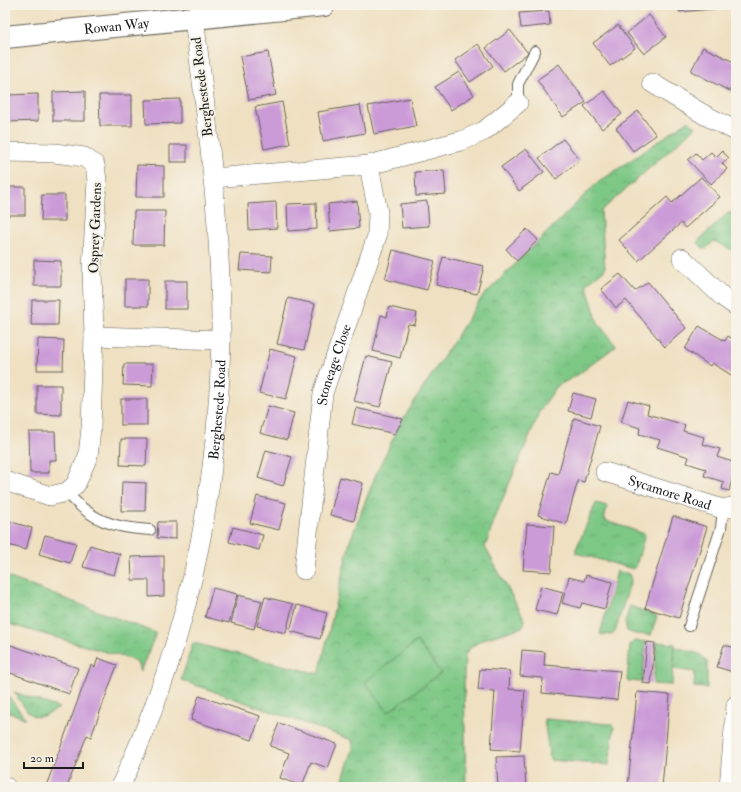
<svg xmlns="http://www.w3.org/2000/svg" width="741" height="792" font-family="'IM FELL Double Pica',serif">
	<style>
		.grass { fill: url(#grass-tufts); stroke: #4d7251 }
		.park { fill: url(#park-crowns); stroke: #4d7251 }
		.pitch { fill: #7ec886; stroke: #4d7251 }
		.building { fill: #cb9bd8 }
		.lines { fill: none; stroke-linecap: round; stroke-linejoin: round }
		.service-casing { stroke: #666156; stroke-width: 12 }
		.minor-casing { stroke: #666156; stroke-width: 20 }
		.tertiary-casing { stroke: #666156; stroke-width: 24 }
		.service { stroke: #fff; stroke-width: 10 }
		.minor { stroke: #fff; stroke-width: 19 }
		.tertiary { stroke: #fff; stroke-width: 22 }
		.labels { text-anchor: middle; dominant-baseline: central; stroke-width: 4; stroke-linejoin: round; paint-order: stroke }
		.street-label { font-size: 14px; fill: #1c1c1c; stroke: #f7f3e8 }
	</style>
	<defs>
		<pattern id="grass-tufts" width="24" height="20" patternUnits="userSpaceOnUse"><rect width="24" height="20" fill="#7ec886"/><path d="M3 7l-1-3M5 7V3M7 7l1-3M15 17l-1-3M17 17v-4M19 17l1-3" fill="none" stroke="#6cab73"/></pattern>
		<pattern id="park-crowns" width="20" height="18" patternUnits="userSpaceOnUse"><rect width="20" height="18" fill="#7ec886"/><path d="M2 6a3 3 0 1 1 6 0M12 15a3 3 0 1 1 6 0" fill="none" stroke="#6cab73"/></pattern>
	</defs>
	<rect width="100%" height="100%" fill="#f7f3e8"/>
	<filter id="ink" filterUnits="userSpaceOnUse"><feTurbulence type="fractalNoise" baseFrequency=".025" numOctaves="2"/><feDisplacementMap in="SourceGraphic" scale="8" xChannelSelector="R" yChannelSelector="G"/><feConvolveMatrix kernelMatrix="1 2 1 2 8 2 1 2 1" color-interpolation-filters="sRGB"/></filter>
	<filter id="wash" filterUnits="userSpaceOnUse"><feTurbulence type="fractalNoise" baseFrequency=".012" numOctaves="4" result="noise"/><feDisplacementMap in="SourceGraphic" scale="16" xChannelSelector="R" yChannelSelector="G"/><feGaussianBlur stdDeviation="0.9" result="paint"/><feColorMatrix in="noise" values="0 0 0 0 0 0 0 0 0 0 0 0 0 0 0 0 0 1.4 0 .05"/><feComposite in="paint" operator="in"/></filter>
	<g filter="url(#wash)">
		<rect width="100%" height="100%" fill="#efe0c1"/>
		<g class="grass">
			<path d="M734 212 736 213V252L714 241 705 250 697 242 728 213Z"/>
			<path d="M596 503 607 506 604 520 645 534 636 566 633 569 576 553V549Z"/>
			<path d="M617 571 629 574 631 580 615 632 612 635 600 634Z"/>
			<path d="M630 606 657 616 651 635 635 634 627 631 625 622Z"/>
			<path d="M634 641 646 642 642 682 627 681 630 645Z"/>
			<path d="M675 647 700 654 707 662V688L694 687 695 672 673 669Z"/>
			<path d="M5 692 26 719 9 712 5 724Z"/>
			<path d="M14 692 59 708C31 725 31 716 14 692Z"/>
			<path d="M544 719 611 724 614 727 609 765 550 760Z"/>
		</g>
		<g class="park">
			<path d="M688 121 696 127 601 211 605 269 586 284 598 323 616 346 576 376 557 386 540 411 498 510 485 547 525 620 523 627 484 639 471 647 465 655 464 675 466 787H333L342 782 353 748 352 740 181 680 193 643 319 674 350 541 378 469 403 419 482 297 596 184Z"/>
			<path d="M5 576 156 633 140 672 138 665 134 660 5 623Z"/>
		</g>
		<g class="pitch">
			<path d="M417 641 441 673 388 712 365 682Z"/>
			<path d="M657 642 675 644 672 685 653 684Z"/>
		</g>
		<g id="blocks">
			<g class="building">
				<path d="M679 5H736V7L679 12Z"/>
				<path d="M549 11 550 25 521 28 519 13Z"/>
				<path d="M649 15 666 37 644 54 627 33Z"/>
				<path d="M618 25 635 48 610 66 593 43Z"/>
				<path d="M510 30 528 53 504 71 486 48Z"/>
				<path d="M478 44 493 66 470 82 455 60Z"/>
				<path d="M703 47 736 63V78L729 91 691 71Z"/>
				<path d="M268 52 276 95 249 100 240 57Z"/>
				<path d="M559 64 586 102 563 117 537 80Z"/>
				<path d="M459 72 474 95 451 110 435 87Z"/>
				<path d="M736 84V94L731 92Z"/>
				<path d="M85 91V121H53V92Z"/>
				<path d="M604 91 622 114 602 129 584 106Z"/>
				<path d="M38 94V121L6 122 5 95Z"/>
				<path d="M99 95H132V126H100Z"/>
				<path d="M410 98 416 126 374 134 368 106Z"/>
				<path d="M180 99V123L146 124 145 100Z"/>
				<path d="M282 102 290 144 264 149 255 107Z"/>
				<path d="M360 105 365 133 323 141 318 112Z"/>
				<path d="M638 111 656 135 633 151 616 128Z"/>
				<path d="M563 139 580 160 556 179 539 158Z"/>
				<rect x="170" y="145" width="17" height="17"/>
				<path d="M526 149 544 172 519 191 501 167Z"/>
				<path d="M722 151 729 158 722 163 727 169 711 184 688 160 696 153 702 160 711 152 716 157Z"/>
				<path d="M137 165 164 166V197H136Z"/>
				<path d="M444 170 446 194 416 196 415 172Z"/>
				<path d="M701 177 720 197 685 228 681 223 638 261 619 240 667 197 672 203Z"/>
				<rect x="5" y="187" width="20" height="28"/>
				<path d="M42 195H65V221H41Z"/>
				<path d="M357 201 359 228 330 231 328 204Z"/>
				<path d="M427 201 429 226 402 228 400 204Z"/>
				<path d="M276 202 277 228 249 230 248 204Z"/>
				<path d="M316 203 317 229 288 231 287 204Z"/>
				<path d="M134 211H165L164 245H133Z"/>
				<path d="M527 229 538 240 517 261 506 249Z"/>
				<path d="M393 250 435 261 427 290 385 279Z"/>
				<path d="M241 254 272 256 271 272 239 270Z"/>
				<path d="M443 257 484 266 477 294 436 285Z"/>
				<path d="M34 260 61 261V286H34Z"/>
				<path d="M620 274 635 291 648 282 686 328 665 347 626 300 616 308 601 289Z"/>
				<rect x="125" y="279" width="23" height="27"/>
				<rect x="165" y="281" width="22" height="28"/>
				<path d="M288 298 315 304 304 350 277 344Z"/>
				<path d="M32 300H59L58 325H31Z"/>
				<path d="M389 307 417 313 415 325 408 324 400 358 373 351 381 315 387 317Z"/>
				<path d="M699 326 725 341 728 336 736 341V378L712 363 710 366 685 349Z"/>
				<path d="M38 339 64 340 63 370H37Z"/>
				<path d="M270 349 297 356 286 399 259 393Z"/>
				<path d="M366 356 392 362 380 407 354 401Z"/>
				<path d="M124 364H153L152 386 123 385Z"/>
				<path d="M37 385H61V415L37 414Z"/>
				<path d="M573 393 596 399 591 417 568 411Z"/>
				<rect x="121" y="399" width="26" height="26"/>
				<path d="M628 400 649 406 647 414 685 425 683 431 704 437 702 444 720 449 717 457 736 463 729 491 722 489 724 482 704 476 706 469 687 463 689 457 657 447 660 440 639 434 640 428 621 422Z"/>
				<path d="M268 406 294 413 287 440 260 433Z"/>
				<path d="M356 408 403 419 395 434 352 424Z"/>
				<path d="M574 418 600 426 584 482 578 480 566 524 538 515 551 472 558 474Z"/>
				<path d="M29 432H55L56 460H49V473H30Z"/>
				<path d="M121 439H147L146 466 120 465Z"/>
				<path d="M266 450 292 457 283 486 258 478Z"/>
				<path d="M340 477 363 483 354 521 330 515Z"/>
				<path d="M122 482 146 483 145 511H121Z"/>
				<path d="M257 496 286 503 279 530 250 523Z"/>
				<path d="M673 516 707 527 679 618 645 608Z"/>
				<path d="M5 520 32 528 26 550 5 544Z"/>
				<path d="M158 522H176V539L157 538Z"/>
				<path d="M527 524 554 526 551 572 523 570Z"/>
				<path d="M233 527 263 535 259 550 229 542Z"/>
				<path d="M45 535 76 543 70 563 39 554Z"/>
				<path d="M90 545 120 554 114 575 83 567Z"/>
				<path d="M164 556V596L149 597V580H132L131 557Z"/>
				<path d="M586 575 612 582 605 609 582 603 580 608 562 603 569 577 584 581Z"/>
				<path d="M541 586 563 592 557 615 535 610Z"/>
				<path d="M213 588 237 594 229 623 205 617Z"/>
				<path d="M238 595 262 601 254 629 231 623Z"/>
				<path d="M265 597 293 604 286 633 257 626Z"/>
				<path d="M297 605 327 613 320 639 290 631Z"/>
				<path d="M647 642 655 643 651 684 643 683Z"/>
				<path d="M11 645 78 668 69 694 5 671V663Z"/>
				<path d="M724 645 736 648V673L717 667Z"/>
				<path d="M522 650 545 652 544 665 620 671 617 700 542 693 543 678 520 676Z"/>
				<path d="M98 658 117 665 91 737 87 735 67 787 46 786 91 665 95 667Z"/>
				<path d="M480 669 510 671 509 689 525 690 520 751 491 749 495 691 478 690Z"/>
				<path d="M637 692 670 695 662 787H628Z"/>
				<path d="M199 696 260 716 252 740 191 720Z"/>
				<path d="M279 723 337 744 328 768 311 762 302 786 280 778 289 753 270 746Z"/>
				<path d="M524 756 526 787H498L496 757Z"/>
			</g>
		</g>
	</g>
	<g filter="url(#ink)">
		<use href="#blocks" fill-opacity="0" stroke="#666156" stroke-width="1"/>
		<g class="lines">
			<defs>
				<g id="service">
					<path d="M518 103V84L535 51"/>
					<path d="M67 492C90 521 115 528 150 530"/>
					<path d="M689 626 721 528 723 509"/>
				</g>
				<g id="minor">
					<path d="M652 83 703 114 736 131"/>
					<path d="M5 152 55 153 84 157 95 165 97 181 92 269 94 336 91 428 88 456 76 484 67 492 50 496 5 481"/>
					<path d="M213 178 369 165 464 140 484 131 518 103"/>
					<path d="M682 258 723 297 736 306"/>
					<path d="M94 336 221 340"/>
					<path id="s1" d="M605 472 723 509 736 506"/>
					<path id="s2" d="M304 570 323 393 377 236 378 213 369 165"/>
					<path d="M5 787H6"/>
					<path id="s3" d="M120 787C187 646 218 497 221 341 222 234 208 125 194 19"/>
					<path d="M729 787 736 705"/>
				</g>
				<g id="tertiary">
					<path id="s4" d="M5 37 324 5"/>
				</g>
			</defs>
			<use href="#service" class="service-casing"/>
			<use href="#minor" class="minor-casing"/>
			<use href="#tertiary" class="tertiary-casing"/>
			<use href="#service" class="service"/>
			<use href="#minor" class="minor"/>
			<use href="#tertiary" class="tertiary"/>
		</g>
	</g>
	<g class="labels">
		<g class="street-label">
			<text stroke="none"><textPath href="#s4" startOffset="112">Rowan Way</textPath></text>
			<text transform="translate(202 87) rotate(-97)">Berghestede Road</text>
			<text transform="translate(95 228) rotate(-88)">Osprey Gardens</text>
			<text stroke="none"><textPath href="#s2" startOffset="208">Stoneage Close</textPath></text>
			<text stroke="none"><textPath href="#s3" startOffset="392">Berghestede Road</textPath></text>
			<text stroke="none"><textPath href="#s1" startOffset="68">Sycamore Road</textPath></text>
		</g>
	</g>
	<rect width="741" height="792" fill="none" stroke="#f7f3e8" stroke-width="20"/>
	<path d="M24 762v6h59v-6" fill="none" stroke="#1c1c1c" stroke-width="2"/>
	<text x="30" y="762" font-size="12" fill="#1c1c1c" stroke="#f7f3e8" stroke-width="3" paint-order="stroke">20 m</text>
</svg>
